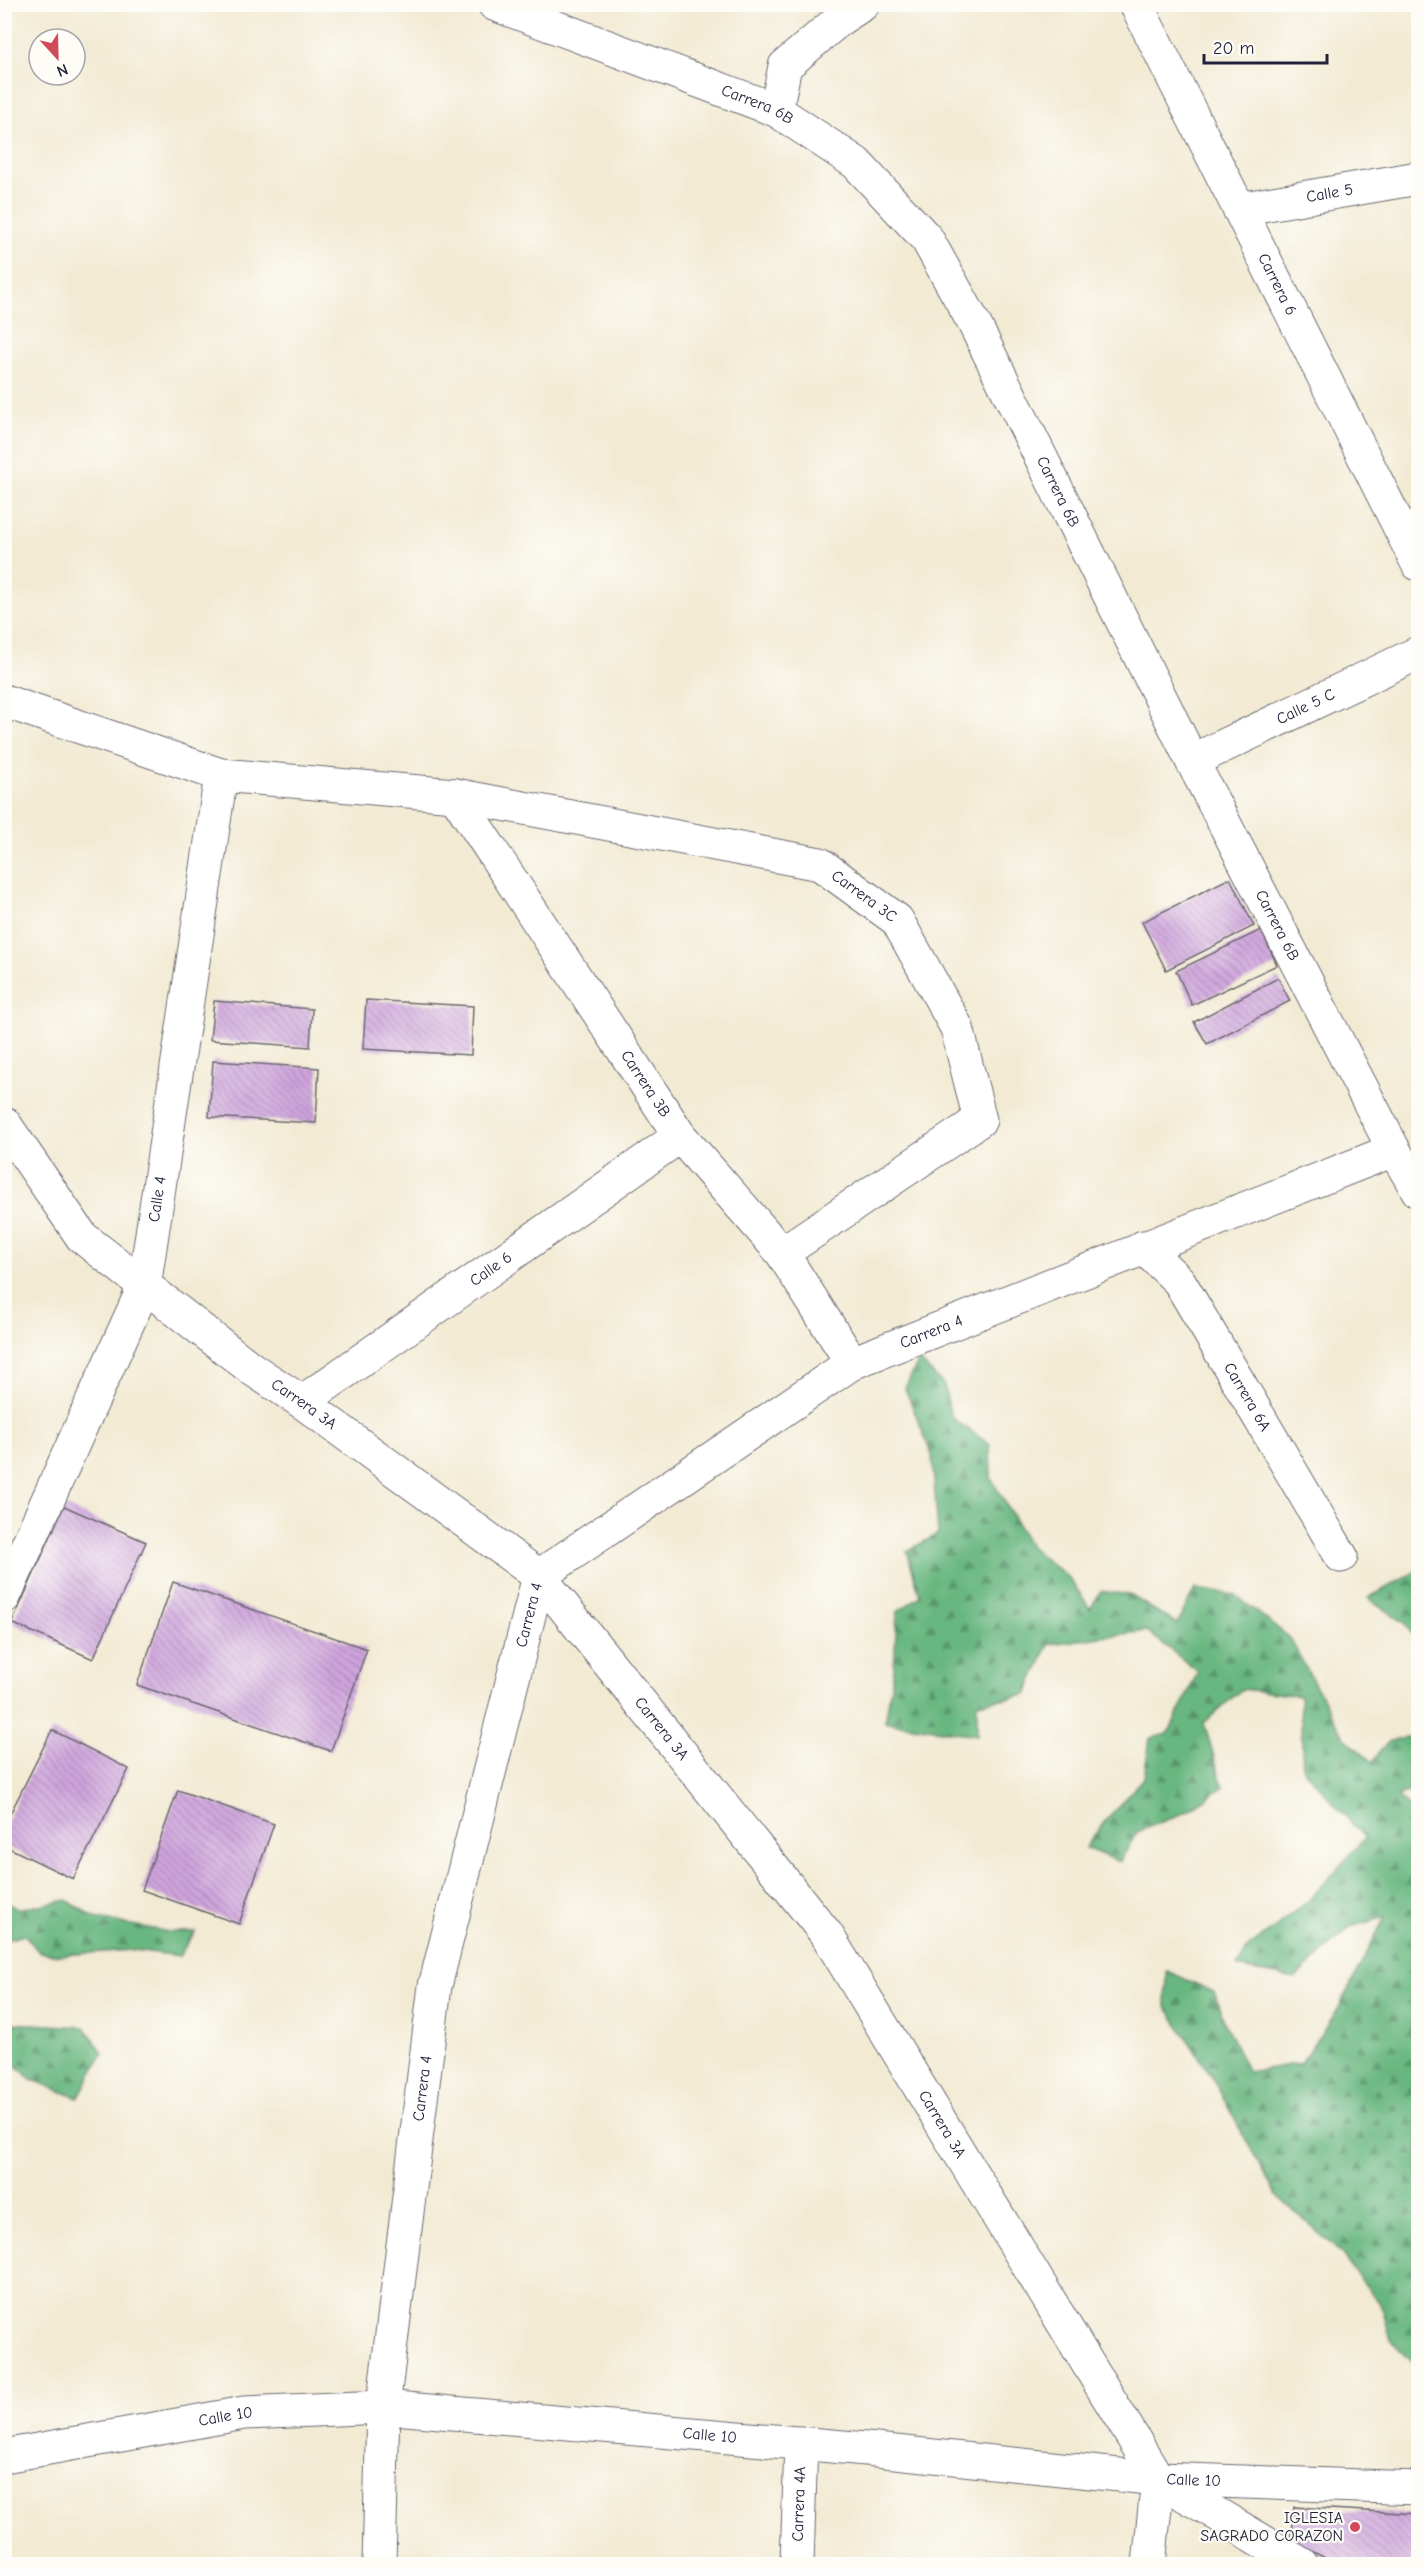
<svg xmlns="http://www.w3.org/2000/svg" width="1423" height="2569" font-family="'Comic Neue',sans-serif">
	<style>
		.forest { fill: url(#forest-firs); stroke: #466c5e; stroke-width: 1.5 }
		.building { fill: url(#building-back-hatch) }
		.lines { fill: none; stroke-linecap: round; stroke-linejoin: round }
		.street-casing { stroke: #6b6870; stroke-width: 35 }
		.highway-casing { stroke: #6b6870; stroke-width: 35 }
		.street { stroke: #fff; stroke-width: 33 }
		.highway { stroke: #fff; stroke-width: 33 }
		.poi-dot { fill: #d1495b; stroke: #fdfcf7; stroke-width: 2 }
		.labels { text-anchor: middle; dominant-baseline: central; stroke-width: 4.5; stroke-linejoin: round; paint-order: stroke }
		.street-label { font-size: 16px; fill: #22223b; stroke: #fdfcf7 }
		.poi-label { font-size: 16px; fill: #22223b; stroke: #fdfcf7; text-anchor: end }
	</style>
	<defs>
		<pattern id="forest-firs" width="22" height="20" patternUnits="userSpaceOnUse" patternTransform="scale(1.5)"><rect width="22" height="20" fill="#69b780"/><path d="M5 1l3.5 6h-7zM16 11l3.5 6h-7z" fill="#56946a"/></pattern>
		<pattern id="building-back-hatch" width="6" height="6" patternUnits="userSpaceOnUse" patternTransform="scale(1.5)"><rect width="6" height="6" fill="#cfa4dd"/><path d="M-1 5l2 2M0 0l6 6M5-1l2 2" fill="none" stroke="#a885b4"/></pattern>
	</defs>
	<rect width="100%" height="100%" fill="#fdfcf7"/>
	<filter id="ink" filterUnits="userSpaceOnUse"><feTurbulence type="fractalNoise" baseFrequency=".0167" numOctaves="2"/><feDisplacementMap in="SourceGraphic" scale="12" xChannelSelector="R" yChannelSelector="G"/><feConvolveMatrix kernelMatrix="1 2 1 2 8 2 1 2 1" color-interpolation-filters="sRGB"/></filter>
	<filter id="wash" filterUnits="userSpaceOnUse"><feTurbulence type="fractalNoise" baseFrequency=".008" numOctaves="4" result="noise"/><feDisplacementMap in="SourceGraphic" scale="24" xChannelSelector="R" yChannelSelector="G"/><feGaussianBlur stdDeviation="1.35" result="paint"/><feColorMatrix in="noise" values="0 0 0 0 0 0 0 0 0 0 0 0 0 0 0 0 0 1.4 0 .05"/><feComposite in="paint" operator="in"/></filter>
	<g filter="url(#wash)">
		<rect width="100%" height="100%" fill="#f2ead3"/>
		<g class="forest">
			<path d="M919 1360 944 1385 951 1417 990 1445 991 1478 1031 1548 1070 1579 1090 1609 1101 1591 1130 1595 1177 1624 1195 1589 1235 1595 1289 1637 1344 1737 1372 1762 1389 1740 1418 1737V1788L1397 1797 1418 1813V2368L1391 2340 1382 2307 1341 2253 1276 2195 1210 2074 1166 2006 1167 1971 1214 1992 1225 2024 1248 2072 1301 2063 1337 2011 1385 1917 1350 1927 1295 1979 1237 1967 1249 1947 1308 1901 1365 1838 1303 1769 1300 1696 1242 1689 1204 1723 1223 1787 1188 1811 1137 1832 1120 1862 1085 1848 1105 1821 1144 1777 1150 1738 1168 1734 1198 1672 1147 1631 1049 1644 1026 1695 977 1703V1735L885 1722 894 1669 897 1612 920 1596 907 1551 938 1534 932 1455 905 1388Z"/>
			<path d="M1418 1570V1646L1405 1623 1368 1598Z"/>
			<path d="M4 1900 17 1909 67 1900 95 1918 169 1932H195L179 1956 133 1950 60 1955 39 1952 25 1935 5 1940Z"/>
			<path d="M5 1999 8 2001 11 2023 85 2027 103 2053 78 2098 31 2079 5 2056Z"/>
		</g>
		<g id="blocks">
			<g class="building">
				<path d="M1230 878 1254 926 1166 970 1142 922Z"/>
				<path d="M1261 930 1277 965 1192 1005 1176 971Z"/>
				<path d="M1278 978 1290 1001 1207 1044 1194 1022Z"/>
				<path d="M366 1000 473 1006 471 1055 363 1049Z"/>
				<path d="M214 1001 312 1009 310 1047 210 1040Z"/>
				<path d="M213 1061 319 1068 316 1123 209 1117Z"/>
				<path d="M64 1506 146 1542 93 1659 12 1623Z"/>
				<path d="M173 1582 367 1649 331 1751 137 1685Z"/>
				<path d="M52 1730 129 1769 73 1879 5 1846V1824Z"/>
				<path d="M178 1790 274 1824 239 1924 142 1890Z"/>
				<path d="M1294 2507 1418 2514V2564H1337L1290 2540Z"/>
			</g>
		</g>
	</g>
	<g filter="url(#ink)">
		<use href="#blocks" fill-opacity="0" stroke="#6b6870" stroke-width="1.5"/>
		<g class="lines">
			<defs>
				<g id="street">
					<path id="s1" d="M1136 4 1418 564"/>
					<path d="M776 110 785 66 840 19 863 4"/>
					<path id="s2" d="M1239 209 1418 178"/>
					<path id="s3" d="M4 701 221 775 455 795 820 864 897 920 957 1028 980 1120 782 1253"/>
					<path id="s4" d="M1192 761 1418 653"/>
					<path id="s5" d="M455 795 680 1136 782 1253 852 1363"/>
					<path id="s6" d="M4 1123 82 1237 252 1369 302 1402 539 1576 827 1935 1158 2479 1301 2564"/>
					<path id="s7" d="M1143 1247 1179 1281 1341 1556"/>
					<path id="s8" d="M302 1402 680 1136"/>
					<path id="s9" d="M4 1597 144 1287 221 775"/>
					<path id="s10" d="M4 2456 244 2413 383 2407 866 2449 1158 2479 1418 2488"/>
					<path id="s11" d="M379 2564 383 2407 435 1986 539 1576 852 1363 1394 1150"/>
					<path id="s12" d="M797 2564 801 2443"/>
					<path d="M1149 2564 1158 2479"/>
				</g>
				<g id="highway">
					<path id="s13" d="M494 4 776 110 856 163 927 239 975 325 1192 761 1394 1150 1418 1191"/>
				</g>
			</defs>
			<use href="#street" class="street-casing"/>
			<use href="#highway" class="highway-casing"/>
			<use href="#street" class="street"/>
			<use href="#highway" class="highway"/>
		</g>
	</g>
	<circle class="poi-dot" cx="1355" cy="2527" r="6"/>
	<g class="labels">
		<g class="street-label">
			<text stroke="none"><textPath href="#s13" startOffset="282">Carrera 6B</textPath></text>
			<text stroke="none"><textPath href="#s2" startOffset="92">Calle 5</textPath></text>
			<text stroke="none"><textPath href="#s1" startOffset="314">Carrera 6</textPath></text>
			<text stroke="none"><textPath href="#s13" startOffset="786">Carrera 6B</textPath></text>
			<text stroke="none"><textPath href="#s4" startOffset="126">Calle 5 C</textPath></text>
			<text stroke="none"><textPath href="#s3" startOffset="890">Carrera 3C</textPath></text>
			<text stroke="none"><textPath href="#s13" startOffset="1272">Carrera 6B</textPath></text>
			<text stroke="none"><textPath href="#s5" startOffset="346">Carrera 3B</textPath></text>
			<text stroke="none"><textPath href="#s9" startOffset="429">Calle 4</textPath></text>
			<text stroke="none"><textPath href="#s8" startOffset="231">Calle 6</textPath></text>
			<text stroke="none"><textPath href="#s11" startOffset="1468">Carrera 4</textPath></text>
			<text stroke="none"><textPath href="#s7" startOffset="184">Carrera 6A</textPath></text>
			<text stroke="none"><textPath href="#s6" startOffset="416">Carrera 3A</textPath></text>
			<text stroke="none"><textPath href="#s11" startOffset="964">Carrera 4</textPath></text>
			<text stroke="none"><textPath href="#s6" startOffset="903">Carrera 3A</textPath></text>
			<text stroke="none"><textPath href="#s11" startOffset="478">Carrera 4</textPath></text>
			<text stroke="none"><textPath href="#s6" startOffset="1389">Carrera 3A</textPath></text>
			<text stroke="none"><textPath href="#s10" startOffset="225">Calle 10</textPath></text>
			<text stroke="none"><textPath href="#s10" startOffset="711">Calle 10</textPath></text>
			<text stroke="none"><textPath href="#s10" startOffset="1197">Calle 10</textPath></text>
			<text stroke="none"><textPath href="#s12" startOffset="60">Carrera 4A</textPath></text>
		</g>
		<g class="poi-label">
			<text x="1343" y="2518">IGLESIA<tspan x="1343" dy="18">SAGRADO CORAZON</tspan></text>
		</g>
	</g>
	<rect width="1423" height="2569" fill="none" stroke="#fdfcf7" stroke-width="24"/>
	<g transform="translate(57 57) rotate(158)"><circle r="28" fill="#fdfcf7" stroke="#a5a5ac" stroke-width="1.5"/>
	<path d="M0-4.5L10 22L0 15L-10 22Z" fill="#d1495b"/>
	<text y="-9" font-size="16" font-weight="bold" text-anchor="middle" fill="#22223b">N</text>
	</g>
	<path d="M1204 54v9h123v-9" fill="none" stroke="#22223b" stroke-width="3"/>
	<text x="1213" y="54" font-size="18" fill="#22223b" stroke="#fdfcf7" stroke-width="4.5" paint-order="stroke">20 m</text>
</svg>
